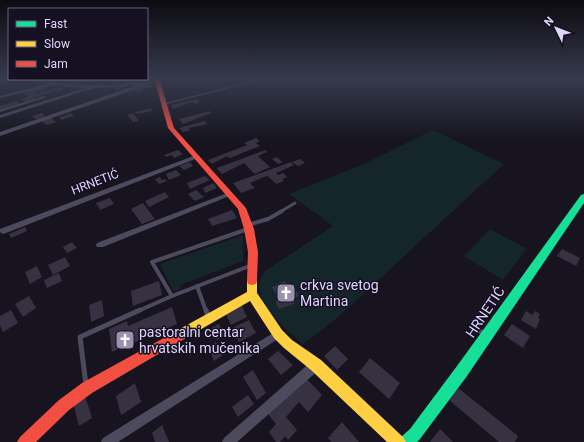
<svg xmlns="http://www.w3.org/2000/svg" width="584" height="442" font-family="Roboto,sans-serif">
	<style>
		.green { fill: #14262a }
		.building { fill: #373241 }
		.lines { fill: none; stroke-linecap: round; stroke-linejoin: round }
		.lane-far3 { stroke: #4d4a5e; stroke-width: 2 }
		.lane-far2 { stroke: #4d4a5e; stroke-width: 3 }
		.lane-far1 { stroke: #4d4a5e; stroke-width: 4 }
		.lane { stroke: #4d4a5e; stroke-width: 5 }
		.street { fill: #4d4a5e; fill-rule: evenodd }
		.fast { fill: #16e098; fill-rule: evenodd }
		.slow { fill: #ffcf43; fill-rule: evenodd }
		.jam { fill: #f24e42; fill-rule: evenodd }
		.labels { text-anchor: middle; dominant-baseline: central; stroke-width: 3; stroke-linejoin: round; paint-order: stroke }
		.street-label { font-size: 12px; fill: #dfd6fb; stroke: #161023 }
		.near-poi-label { font-size: 14px; fill: #dfd6fb; stroke: #161023; text-anchor: start }
		.near-street-label { font-size: 14px; fill: #dfd6fb; stroke: #161023 }
	</style>
	<rect width="100%" height="100%" fill="#17141f"/>
	<g class="green">
		<path d="M433 130 504 164 335 320 303 344C285 329 244 297 265 271L333 226 289 194 364 164Z"/>
		<path d="M490 229 527 249 503 280 464 256Z"/>
		<path d="M243 235V261L180 285 181 289 173 291 160 264Z"/>
	</g>
	<g class="building">
		<path d="M152 84 153 87 141 89 144 91 138 93 133 90Z"/>
		<path d="M45 87 46 89 34 92 37 94H35L59 87 64 89 33 98 35 100 26 103 21 99 27 97 21 92Z"/>
		<path d="M197 99 200 102 194 104 192 102 173 109 171 105Z"/>
		<path d="M17 101 21 104 0 111V106Z"/>
		<path d="M150 108 153 111 136 114 135 112Z"/>
		<path d="M209 111 211 113 183 124 179 119Z"/>
		<path d="M42 113 45 116 36 119 32 116Z"/>
		<path d="M70 113 74 116 61 120 59 118Z"/>
		<path d="M133 113 139 121 133 122 127 115Z"/>
		<path d="M51 118 56 122 47 125 41 121Z"/>
		<path d="M204 121 208 124 188 128 190 130 183 132 179 128Z"/>
		<path d="M256 138 260 141 256 143 260 146 230 158 227 156 212 164 208 160 247 145 244 143Z"/>
		<path d="M178 150 183 154 174 158 172 155 166 157 164 155Z"/>
		<path d="M265 150 267 152 258 156 270 167 255 174 244 163 222 174 217 168Z"/>
		<path d="M277 157 281 161 283 162 278 164 272 159Z"/>
		<path d="M300 159 305 163 298 166 292 162Z"/>
		<path d="M190 162 193 166 184 170 179 166Z"/>
		<path d="M291 162 294 165 276 173 278 175 283 173 287 177 282 179 284 181 276 184 268 176 264 177 250 183 255 188 241 193 233 183Z"/>
		<path d="M176 170 181 175 169 180 166 174Z"/>
		<path d="M205 176 210 180 190 189 187 183Z"/>
		<path d="M160 177 162 180 165 179 167 181 159 184 155 179Z"/>
		<path d="M213 183 217 188 205 193 203 188Z"/>
		<path d="M196 190 204 197 195 201 188 194Z"/>
		<path d="M165 192 169 197 149 207 145 201Z"/>
		<path d="M110 198 114 204 100 210 96 203Z"/>
		<path d="M143 203 155 219 142 224 131 209Z"/>
		<path d="M232 210 237 218 212 226 208 219Z"/>
		<path d="M25 227 27 231 11 238 9 234Z"/>
		<path d="M72 242 77 248 67 253 63 247Z"/>
		<path d="M562 249 580 258 576 266 557 256Z"/>
		<path d="M65 257 70 266 53 275 48 265Z"/>
		<path d="M37 266 42 277 30 284 25 272Z"/>
		<path d="M59 273 62 281 47 288 44 280Z"/>
		<path d="M159 281 162 295 133 306 131 291Z"/>
		<path d="M285 281 290 289 294 287 299 296 293 299 295 302 292 305 279 309 275 302 279 300 272 287Z"/>
		<path d="M29 296 36 308 23 317 15 304Z"/>
		<path d="M102 300 104 316 91 322 89 305Z"/>
		<path d="M241 304 247 317 231 325 225 312Z"/>
		<path d="M172 307 177 324 112 352 109 329 127 321 128 326Z"/>
		<path d="M11 310 18 323 3 332 0 325V316Z"/>
		<path d="M526 311 533 315 535 311 540 314 538 318 540 319 536 329 521 320Z"/>
		<path d="M249 320 256 333 239 342 232 328Z"/>
		<path d="M219 324 225 336 217 340 211 328Z"/>
		<path d="M512 324 530 336 523 348 504 335Z"/>
		<path d="M216 342 222 356 214 361 208 347Z"/>
		<path d="M335 346 348 359 337 370 324 356Z"/>
		<path d="M278 351 293 365 281 375 268 359Z"/>
		<path d="M370 358 400 383 389 399 359 372Z"/>
		<path d="M253 370 266 393 257 400 243 377Z"/>
		<path d="M304 376 322 395 308 412 299 402 286 417 297 430 288 440 285 436 280 442H276L269 432 276 424 268 414Z"/>
		<path d="M135 383 141 402 121 415 116 396Z"/>
		<path d="M457 387 518 436 515 442H499L449 400Z"/>
		<path d="M248 395 254 404 238 417 232 407Z"/>
		<path d="M85 396 92 418 79 426 73 403Z"/>
		<path d="M342 422 359 442H331L328 438Z"/>
		<path d="M162 425 169 442H155L152 433Z"/>
		<path d="M440 429 453 442H430Z"/>
	</g>
	<g class="lines">
		<g class="lane-far3">
			<path d="M117 89 126 84"/>
			<path d="M0 111 44 97"/>
		</g>
		<path class="lane-far2" d="M280 212 295 203"/>
		<g class="lane-far1">
			<path d="M248 225 268 219 282 211"/>
			<path d="M248 229 152 262 172 296 252 265"/>
			<path d="M197 286 206 311"/>
			<path d="M138 311 172 296"/>
		</g>
		<g class="lane">
			<path d="M206 310 208 317"/>
			<path d="M473 326 484 334"/>
			<path d="M86 385 80 337 140 310"/>
		</g>
		<g class="street">
			<path d="M263 78H269L163 105 161 104Z"/>
			<path d="M9 79H14L0 83V81Z"/>
			<path d="M49 79H53L55 83C88 87 124 86 157 80L159 81 0 136V132L137 85 93 88 0 118V115L85 88 53 85 0 98V96L51 83Z"/>
			<path d="M196 155 199 157 198 158 6 233 3 234 0 232V229Z"/>
			<path d="M230 192 233 194 232 195 103 247H97L96 245 97 243Z"/>
			<path d="M278 330 281 331 283 334 281 337 118 442H101L103 438Z"/>
			<path d="M316 360 320 361 321 365 320 369 237 442H222L224 438 312 361Z"/>
		</g>
		<path class="fast" d="M584 194V203L467 376 420 439 417 442H398L401 437 410 429 457 366 581 195Z"/>
		<path class="slow" d="M252 277 256 278 257 281V293L282 330 292 340 321 360 403 437 406 442H387L311 370 284 348 274 338 250 301 184 339 180 341 176 339 174 335 176 331 247 292V281L248 278Z"/>
		<g class="jam">
			<path d="M154 78H159L174 128 246 208 254 229 258 252 257 281 256 284 252 285 248 284 247 281 248 252 244 229 238 209 168 128Z"/>
			<path d="M180 329 184 331 186 335 184 339 92 393 69 410 36 442H17L20 437 59 400 82 383Z"/>
		</g>
	</g>
	<linearGradient id="sky" x2="0" y2="1"><stop stop-color="#0d0b11"/><stop offset="0.56" stop-color="#363a4d"/><stop offset="1" stop-color="#363a4d" stop-opacity="0"/></linearGradient>
	<rect width="584" height="140" fill="url(#sky)"/>
	<defs>
		<symbol id="church-square" viewBox="-11 -11 22 22"><rect x="-9" y="-9" width="18" height="18" rx="4" fill="#9992ae" stroke="#161023"/><path d="M-1.2-6h2.4v3.5h3.3v2.4h-3.3V6h-2.4V-.1h-3.3v-2.4h3.3Z" fill="#fff"/></symbol>
	</defs>
	<g fill-rule="evenodd">
		<use href="#church-square" x="275" y="282" width="22" height="22"/>
		<use href="#church-square" x="114" y="329" width="22" height="22"/>
	</g>
	<g class="labels">
		<g class="street-label">
			<text transform="translate(95 182) rotate(-21)">HRNETIĆ</text>
		</g>
		<g class="near-poi-label">
			<text x="300" y="285">crkva svetog<tspan x="300" dy="16">Martina</tspan></text>
			<text x="139" y="332">pastoralni centar<tspan x="139" dy="16">hrvatskih mučenika</tspan></text>
		</g>
		<g class="near-street-label">
			<text transform="translate(485 312) rotate(-56)">HRNETIĆ</text>
		</g>
	</g>
	<rect x="8" y="8" width="140" height="72" fill="#161023" stroke="#665f79"/>
	<rect x="16" y="21" width="20" height="6" fill="#16e098" stroke="#665f79"/>
	<text x="44" y="28" font-size="12" fill="#dfd6fb">Fast</text>
	<rect x="16" y="41" width="20" height="6" fill="#ffcf43" stroke="#665f79"/>
	<text x="44" y="48" font-size="12" fill="#dfd6fb">Slow</text>
	<rect x="16" y="61" width="20" height="6" fill="#f24e42" stroke="#665f79"/>
	<text x="44" y="68" font-size="12" fill="#dfd6fb">Jam</text>
	<g transform="translate(556 28) rotate(313)" stroke="#161023" stroke-width="3" paint-order="stroke">
	<path d="M0-3L7 15L0 10L-7 15Z" fill="#dfd6fb"/>
	<text y="-6" font-size="11" font-weight="bold" text-anchor="middle" fill="#dfd6fb">N</text>
	</g>
</svg>
